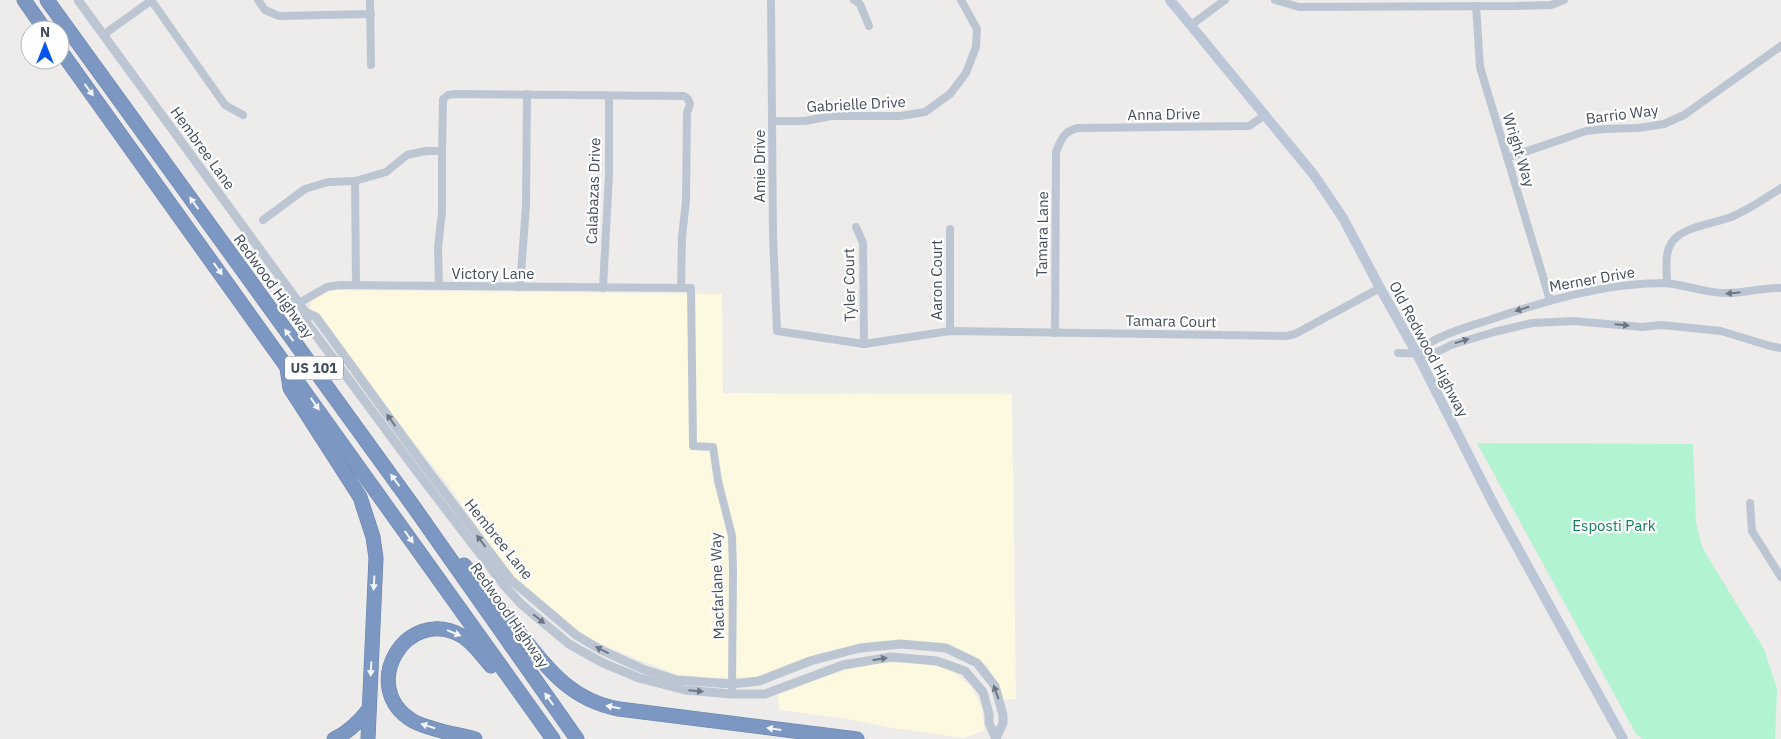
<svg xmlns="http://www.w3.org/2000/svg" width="1781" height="739" font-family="'IBM Plex Sans',sans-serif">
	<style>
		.commercial { fill: #fdf8e0 }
		.green { fill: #b2f3d2 }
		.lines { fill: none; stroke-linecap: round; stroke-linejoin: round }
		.motorway-casing { stroke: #6882ac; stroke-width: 15 }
		.minor { stroke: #bcc6d3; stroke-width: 8 }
		.tertiary { stroke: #bcc6d3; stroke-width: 9 }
		.secondary { stroke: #bbc6d7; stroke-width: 10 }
		.motorway { stroke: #7c97c1; stroke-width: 14 }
		.oneway { fill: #f2f5f9 }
		.oneway2 { fill: #6d7784 }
		.labels { text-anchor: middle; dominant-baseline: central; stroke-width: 4.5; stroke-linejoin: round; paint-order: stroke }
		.shield { fill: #fff; stroke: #7b828c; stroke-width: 1 }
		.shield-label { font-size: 14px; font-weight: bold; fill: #424c5a }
		.street-label { font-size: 15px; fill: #424c5a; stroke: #fff }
		.park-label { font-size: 15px; fill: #0d8153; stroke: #fff }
	</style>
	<rect width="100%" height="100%" fill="#eeebeb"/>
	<g class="commercial">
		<path d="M332 290 722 294 723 393 1012 394 1016 699 1003 700 987 665 950 644 880 641 821 653 756 677 714 678 678 675 634 658 590 639 562 620 508 572 448 485 361 376 310 308 312 298Z"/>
		<path d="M915 662 950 669 971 686 981 706 985 730 964 738 893 728 847 719 780 710 777 693 827 674 876 663Z"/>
	</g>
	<path class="green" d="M1477 443 1693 444 1696 522 1702 547 1764 649 1777 689 1775 739H1643L1636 734Z"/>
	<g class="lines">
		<defs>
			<g id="motorway">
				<path d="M24 0 45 30"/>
				<path d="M47 0 416 510 577 739"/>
				<path d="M60 50 553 739"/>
				<path d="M287 368 290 388 360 497 373 537 376 558 368 739"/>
				<path d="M464 565C483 586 500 609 518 631 547 668 570 700 619 709L857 739"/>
				<path d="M334 739C349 732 359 722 369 709"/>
				<path d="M475 739C457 734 429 730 413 721 357 688 406 604 462 636 474 643 482 656 491 666"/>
			</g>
		</defs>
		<use href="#motorway" class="motorway-casing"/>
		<g class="minor">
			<path d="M151 0 225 105 243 115"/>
			<path d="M258 0 265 10 279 16 371 14"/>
			<path d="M370 0 371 65"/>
			<path d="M771 0 773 236 777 331 864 344 950 331 1286 336 1295 334 1380 288"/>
			<path d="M854 0 860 4 869 26"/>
			<path d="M1275 0 1299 7 1517 6 1551 5 1564 0"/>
			<path d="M1476 6 1480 67 1550 300"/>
			<path d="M1191 25 1225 0"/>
			<path d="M103 35 152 0"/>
			<path d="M772 121H805L831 116H900L925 112 950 94 966 73 976 47 977 29 961 0"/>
			<path d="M1507 158 1586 131 1604 129 1638 128 1664 124 1684 115 1781 46"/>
			<path d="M355 181 356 285"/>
			<path d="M263 220 305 189 328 182 355 181 386 172 407 155 426 151H442L443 99 448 95 455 94 684 96 688 99 690 104 687 113 686 201 682 237 681 288"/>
			<path d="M856 227 863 243 864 344"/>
			<path d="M1667 283C1667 271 1664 253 1672 242 1682 227 1715 223 1731 217 1748 210 1766 198 1781 188"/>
			<path d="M439 286 438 248 442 212V151"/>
			<path d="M520 287 526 206 527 94"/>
			<path d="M603 288 609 175V96"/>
			<path d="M299 303 327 287 340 285 691 288 693 446 713 447 718 481 732 536 733 569 732 688"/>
			<path d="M950 331V229"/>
			<path d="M1055 333 1056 152C1061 139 1064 131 1078 128L1249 126 1265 115"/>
			<path d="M1416 352C1437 335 1464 328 1489 320 1545 301 1604 283 1664 283 1684 284 1704 293 1724 293 1743 294 1762 287 1781 288"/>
			<path d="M1398 353 1433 354 1451 345 1494 332 1532 323 1573 321 1642 327 1661 325 1721 331 1770 346 1781 348"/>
			<path d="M1750 503 1752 531 1781 577"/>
		</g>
		<g class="tertiary">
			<path d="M78 0 299 303 305 312 307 323 412 465 503 584 521 604 569 644 603 663 639 678 685 690 732 694H765L843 665 891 657 937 661 965 671 983 692 989 714V723L996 739"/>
			<path d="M305 312 316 317 420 460 511 580 576 635 601 650 645 670 677 680 732 684 759 681 810 661 860 648 901 644 946 648 977 663 995 686 1003 715V723L996 738"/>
		</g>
		<path class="secondary" d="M1170 0 1314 175 1343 218 1380 288 1416 352 1495 507 1623 739"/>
		<use href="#motorway" class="motorway"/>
	</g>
	<defs><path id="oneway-solid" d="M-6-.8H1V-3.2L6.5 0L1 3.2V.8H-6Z" transform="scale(1.25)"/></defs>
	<g class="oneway">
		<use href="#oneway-solid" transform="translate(89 90) rotate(54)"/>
		<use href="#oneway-solid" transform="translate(194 203) rotate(-126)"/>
		<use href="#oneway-solid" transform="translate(218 269) rotate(54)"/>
		<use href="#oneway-solid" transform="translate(289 335) rotate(-126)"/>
		<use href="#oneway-solid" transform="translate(315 404) rotate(55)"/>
		<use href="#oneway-solid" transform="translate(395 480) rotate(-126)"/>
		<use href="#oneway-solid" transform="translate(409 537) rotate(55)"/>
		<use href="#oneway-solid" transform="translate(374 583) rotate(93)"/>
		<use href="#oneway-solid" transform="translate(454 633) rotate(22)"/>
		<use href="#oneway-solid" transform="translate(371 669) rotate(93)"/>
		<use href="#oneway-solid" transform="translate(549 699) rotate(-125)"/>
		<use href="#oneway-solid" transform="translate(613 707) rotate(-169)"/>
		<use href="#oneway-solid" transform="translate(428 726) rotate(-162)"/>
		<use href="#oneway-solid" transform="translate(774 729) rotate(-172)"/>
	</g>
	<g class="oneway2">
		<use href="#oneway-solid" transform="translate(1733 293) rotate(174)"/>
		<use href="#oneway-solid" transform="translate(1522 309) rotate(162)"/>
		<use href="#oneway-solid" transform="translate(1622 325) rotate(5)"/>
		<use href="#oneway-solid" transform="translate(1462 341) rotate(-17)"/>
		<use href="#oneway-solid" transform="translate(391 420) rotate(-126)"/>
		<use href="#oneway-solid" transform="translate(481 541) rotate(-127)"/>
		<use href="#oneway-solid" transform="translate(539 619) rotate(39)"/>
		<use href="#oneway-solid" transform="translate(602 650) rotate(-153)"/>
		<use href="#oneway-solid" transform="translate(880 659) rotate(-9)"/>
		<use href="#oneway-solid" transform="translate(696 691) rotate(5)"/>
		<use href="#oneway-solid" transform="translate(996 692) rotate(-110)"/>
	</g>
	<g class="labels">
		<rect class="shield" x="285" y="356.5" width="58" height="23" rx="4"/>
		<g class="shield-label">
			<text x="314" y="368">US 101</text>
		</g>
		<g class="street-label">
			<text transform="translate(856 104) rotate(-3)">Gabrielle Drive</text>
			<text transform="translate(1164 114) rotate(-1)">Anna Drive</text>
			<text transform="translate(1622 114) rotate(-7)">Barrio Way</text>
			<text transform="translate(203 148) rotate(54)">Hembree Lane</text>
			<text transform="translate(1519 150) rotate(73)">Wright Way</text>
			<text transform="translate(759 166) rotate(-90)">Amie Drive</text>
			<text transform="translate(593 191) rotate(-88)">Calabazas Drive</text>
			<text transform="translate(1042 234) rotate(-89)">Tamara Lane</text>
			<text x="493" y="273">Victory Lane</text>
			<text transform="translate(1592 279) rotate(-10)">Merner Drive</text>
			<text transform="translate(936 280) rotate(-90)">Aaron Court</text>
			<text transform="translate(849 285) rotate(-91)">Tyler Court</text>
			<text transform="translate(274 286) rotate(54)">Redwood Highway</text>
			<text transform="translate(1171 321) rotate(1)">Tamara Court</text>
			<text transform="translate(1429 349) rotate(62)">Old Redwood Highway</text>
			<text transform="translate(499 539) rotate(51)">Hembree Lane</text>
			<text transform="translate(717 586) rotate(-92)">Macfarlane Way</text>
			<text transform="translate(510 615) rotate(55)">Redwood Highway</text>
		</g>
		<g class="park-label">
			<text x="1614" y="525">Esposti Park</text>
		</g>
	</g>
	<g transform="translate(45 45)"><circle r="24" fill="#ffffff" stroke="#b3b7bd"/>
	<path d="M0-4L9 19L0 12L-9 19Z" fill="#0654ed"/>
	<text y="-8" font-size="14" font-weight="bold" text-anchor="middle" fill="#424c5a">N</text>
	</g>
</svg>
